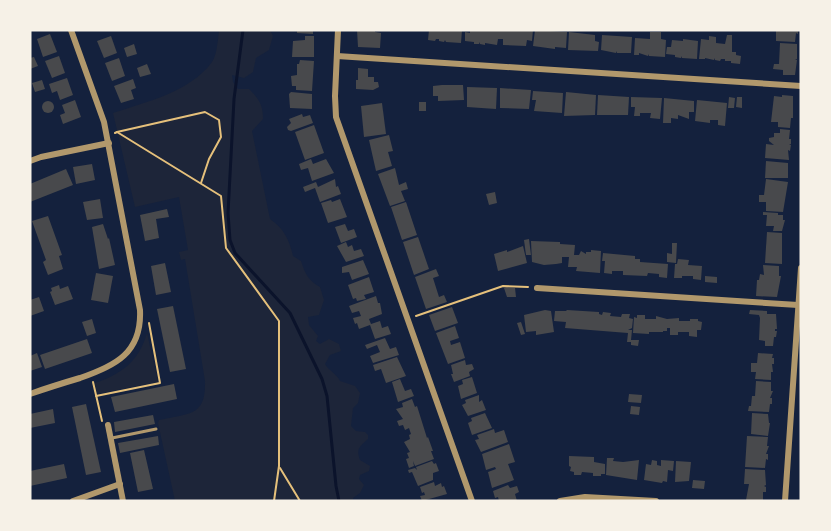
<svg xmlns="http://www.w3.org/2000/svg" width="831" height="531" font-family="'Libre Baskerville',serif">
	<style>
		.green { fill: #1d2539 }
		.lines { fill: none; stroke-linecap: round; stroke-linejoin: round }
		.stream { stroke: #0b132b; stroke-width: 3 }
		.building { fill: #48494c }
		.path { stroke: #e5c07b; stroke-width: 2 }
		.service { stroke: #b1986c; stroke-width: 3 }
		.minor { stroke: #b1986c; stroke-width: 6 }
	</style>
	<rect width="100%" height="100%" fill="#14213d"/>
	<g class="green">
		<path d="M219 30H270L273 36 269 50 256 58 253 72 244 78 232 75 233 82 238 89H249C259 99 263 105 263 119L252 131 270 219C284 229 289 239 293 256L301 261C305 274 309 281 320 287L324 300 319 315 308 317 309 325 318 336 316 341 320 344 329 339 339 344 341 351 330 355 325 364C329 371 337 374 340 381L355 386 360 393 358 403 353 408 351 426 356 431 365 432 368 435V439C359 447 356 449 360 460L370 466 369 471 360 475 359 479 364 485 360 493 353 498V501H175L158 423 159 420C189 413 206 417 205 381L185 259 181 260 179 252 188 250 179 197 135 207 113 113C146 102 190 92 212 62 217 55 218 39 219 30Z"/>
		<path d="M147 333 158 382 97 394 95 383C122 374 139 361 147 333Z"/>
	</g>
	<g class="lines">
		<path class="stream" d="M243 30 234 99 228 213 230 240 235 253 290 313 322 379 327 396 336 486 339 501"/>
	</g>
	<g class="building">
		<path d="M297 30H313V34L297 33Z"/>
		<path d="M357 30H375V32L381 33 380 48 358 47Z"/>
		<path d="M429 30H462L461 43 446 42 445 40 444 42 439 41V39H436L435 41 428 40Z"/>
		<path d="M470 30H533L532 41 527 40 526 46 503 45V39H498L497 45 485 43V45L480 44V42L479 44H474V42L465 41V32L470 33Z"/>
		<path d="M535 30 567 32 566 48 555 47V49L533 46Z"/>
		<path d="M781 30H798V34L796 33 795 42 776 41V31Z"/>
		<path d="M569 32 595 35V41L599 42 598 51 568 50Z"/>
		<path d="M650 32H661V39L666 40 665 57 649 56V54L648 56 639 53V55H634L635 38 650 39Z"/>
		<path d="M50 34 57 52 43 57 37 39Z"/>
		<path d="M602 35 632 37 631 53H617L616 51V53L601 50Z"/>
		<path d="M727 35H732V52H736V55L741 56 740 64 731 63V61H725V59H721L720 61 715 60V58L714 60 705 58V59H699L701 39 709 40V36L716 37V43L725 44Z"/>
		<path d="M111 36 117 53 104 58 97 41Z"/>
		<path d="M305 36H314V57H292L293 41 305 40Z"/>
		<path d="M683 39 698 41 697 59 682 58V56L681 58 675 57V55L666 54 667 47H671L672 40 683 41Z"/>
		<path d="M780 43 797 44V59H795L797 60 795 75H783V70L773 69 774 64H779Z"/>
		<path d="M134 44 137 54 127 57 124 48Z"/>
		<path d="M59 56 65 73 52 78 45 61Z"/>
		<path d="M34 57 38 66 30 69V58Z"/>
		<path d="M119 58 125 76 112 81 105 63Z"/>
		<path d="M300 60 314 61 312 91 296 90V86H292L291 76 297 75V64H299Z"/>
		<path d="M147 64 151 74 140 77 137 68Z"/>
		<path d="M358 68 368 69V77H374V82H378L379 87 373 90 356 89V80H358Z"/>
		<path d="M67 78 73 95 60 100 57 91 52 93 49 84Z"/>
		<path d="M133 79 136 88 131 90 134 99 121 103 114 86Z"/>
		<path d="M42 80 45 89 35 92 32 83Z"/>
		<path d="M442 85H463L464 100 438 101V96H433V86Z"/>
		<path d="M467 87 497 88 496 109 467 107Z"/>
		<path d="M500 88 531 90 529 109 500 108Z"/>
		<path d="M533 91 563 93 562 113 534 111 536 100H532Z"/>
		<path d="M291 92 312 94V109L290 108 289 94Z"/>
		<path d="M566 92 596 95 595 115 564 116Z"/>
		<path d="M598 95 629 97 628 115H597Z"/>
		<path d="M782 95 793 96V118H791L790 128 778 127V122H771L774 96 782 97Z"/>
		<path d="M631 97 662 98 660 119 650 118 651 113H640V116H634L635 107H631Z"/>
		<path d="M729 97 735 98 734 108H728Z"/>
		<path d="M737 97H742V108L736 107Z"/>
		<path d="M664 98 694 101V112H689V119L678 115V119L671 118V123H663Z"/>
		<path d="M75 100 81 117 63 124 60 115 65 113 62 105Z"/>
		<path d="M697 100 727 103 725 126 718 125V120H710V123L695 121Z"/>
		<circle cx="48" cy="107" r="6"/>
		<rect x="419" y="102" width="7" height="9"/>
		<path d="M382 103 386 134 364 137 361 106Z"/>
		<path d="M302 114 303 117 310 115 313 123 291 131 288 130 287 127 291 123 289 119Z"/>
		<path d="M314 125 324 153 305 160 295 132Z"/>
		<path d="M780 129 790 130 789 139H791V144L789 145H791L790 151 788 150 789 160 765 158 766 144 774 145 769 141V138L774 137V133H780Z"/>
		<path d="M389 135 393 151 388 152 392 166 376 171 369 140Z"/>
		<path d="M311 159 313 164 326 159 334 173 312 181 308 168 301 170 299 164Z"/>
		<path d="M766 161 788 163V178H765Z"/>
		<path d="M92 164 95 180 76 184 73 167Z"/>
		<path d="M395 168 399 185 406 182 408 189 401 191 405 201 390 206 378 174Z"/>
		<path d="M66 169 73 185 30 202V184Z"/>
		<path d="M335 179 336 187 338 186 341 194 320 202 315 188 305 192 303 187 316 182 318 187Z"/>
		<path d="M766 179 788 182 783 212 766 211V202H759V195H764Z"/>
		<path d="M495 192 497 203 489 205 486 194Z"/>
		<path d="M100 199 103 218 87 220 83 202Z"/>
		<path d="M340 199 347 217 328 223 321 203 331 200 332 202Z"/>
		<path d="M406 202 417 235 402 240 391 207Z"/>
		<path d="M167 209 169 217 156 219 159 238 145 241 140 215Z"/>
		<path d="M763 212 778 213V215H783V220H785L782 231H773L774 226H766L767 215H763Z"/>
		<path d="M48 216 62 255 59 256 63 269 48 275 43 262 46 260 32 221Z"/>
		<path d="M103 224 108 239 109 238 115 265 99 269 92 227Z"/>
		<path d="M345 224 348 231 354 229 357 237 341 243 335 227Z"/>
		<path d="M767 232 782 233V264L765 263Z"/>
		<path d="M418 237 429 269 414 275 403 242Z"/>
		<path d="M529 239 531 255H526L524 240Z"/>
		<path d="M531 241 560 242V244L575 245 574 255H579L581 251 586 254V252H591V250L601 251 600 273 576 271 577 267H568L569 257H562V263L556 264 544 265 532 262Z"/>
		<path d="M346 242 348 247 352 245 354 251 361 249 364 256 346 262 337 246Z"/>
		<path d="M672 243H677L676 263 667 262V253L672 254Z"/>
		<path d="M523 246 527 263 498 271 494 254 507 250V252Z"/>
		<path d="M603 253 635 256V259H640V262L668 264 667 278 659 277V274L648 273 647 276 623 275V271H612V274L604 273 605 261H602Z"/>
		<path d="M678 259 689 260 688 265 702 266 701 280 693 279V276H682V278H674L675 264H677Z"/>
		<path d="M363 260 369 274 352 280 349 272 342 273V267Z"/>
		<path d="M165 263 171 292 156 295 151 266Z"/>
		<path d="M763 265 779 266V276H781L777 297 756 296 757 280H759L760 274 764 275Z"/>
		<path d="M436 269 439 276 433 278 439 297 444 295 447 302 426 309 415 277Z"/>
		<path d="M96 273 113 276 108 303 91 300Z"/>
		<path d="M705 276 717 277V283L705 282Z"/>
		<path d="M369 277 374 292 364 295 366 299 357 301 356 298 353 299 348 285Z"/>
		<path d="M59 285 60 289 68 286 73 299 55 305 50 292 52 291 51 288Z"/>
		<path d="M507 287 515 288 516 297H507L504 288Z"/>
		<path d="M376 296 378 303H380L382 314 369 319 371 324 380 321 382 328 388 326 391 334 375 339 370 325 359 329 357 323 355 324 353 318 361 316 359 311 352 313 349 306Z"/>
		<path d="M39 297 44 311 30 316V300Z"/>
		<path d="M173 306 186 369 170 372 157 309Z"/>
		<path d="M452 307 458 323 435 331 429 315Z"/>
		<path d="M545 310 551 311 554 332 536 335V331L526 332 524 315Z"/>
		<path d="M567 310 599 312V314L602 315 603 312 611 313 610 316 621 317 622 314H630L629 318 633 319 632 328 628 330H632L631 340H639L638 346 631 345V342H627L628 333 565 328 566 322 554 321 555 311H566Z"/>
		<path d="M750 310 767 311V314H776L777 329H775V331H777L776 337H774L773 346H765V341L759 340 760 318 759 315 749 314Z"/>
		<path d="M637 315H645V319H656V316L667 319 679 318V321H690V319H698V321L702 322 701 330H697V337L689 336V332H678V335H670V328H667V331H663V332H649V334L633 333 634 317 637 318Z"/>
		<path d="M92 319 96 333 87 336 82 322Z"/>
		<path d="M521 322 525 334 521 335 517 323Z"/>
		<path d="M455 326 459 338 450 341 451 345 460 342 465 358 448 364 436 333Z"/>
		<path d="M385 338 390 349 396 347 399 355 373 363 370 356 380 352 377 345 367 349 365 345Z"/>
		<path d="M87 339 92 353 45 369 40 355Z"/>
		<path d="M37 353 42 367 30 371V356Z"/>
		<path d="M758 353 773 354 772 358H774V364H772L773 372H771V380L755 379 756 372H751V363H757Z"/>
		<path d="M397 357 406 376 386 383 381 369 375 371 373 365Z"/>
		<path d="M465 360 466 365 472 364 474 369 469 372 470 376 454 382 451 374H453L451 365Z"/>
		<path d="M472 377 477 393 461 399 458 386 463 384 462 380Z"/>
		<path d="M400 379 405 391 411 389 414 396 398 402 392 382Z"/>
		<path d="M756 381 771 382V391H773L770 398H772V404H770L769 412 748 411 749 406H751L752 396H755Z"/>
		<path d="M174 384 177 399 115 412 111 397Z"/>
		<path d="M629 394 642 395 641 403 628 402Z"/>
		<path d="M479 395V402L482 400 486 410 468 416 462 405 466 403 465 400Z"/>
		<path d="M412 399 415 407 417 406 427 438 428 437 433 451H431L434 459 415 466 413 461 414 466 409 468 406 459 409 458 407 453 410 452 404 442 410 439 409 435 411 434 409 428 405 430 403 425 399 426 397 421 403 419 396 409 403 407 402 403Z"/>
		<path d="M86 404 101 472 86 475 72 407Z"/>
		<path d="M631 406 640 407 639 415 630 414Z"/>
		<path d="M53 409 55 423 30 428V414Z"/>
		<path d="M485 413 492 428 472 435 468 423 472 421 471 418Z"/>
		<path d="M752 413 768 414 769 423H770L768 436 751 434Z"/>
		<path d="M153 415 155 424 115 432 114 422Z"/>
		<path d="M494 429 495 433 504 430 508 442 481 452 475 440 479 439 477 435Z"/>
		<path d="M158 436 159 445 120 453 118 443Z"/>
		<path d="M747 436 768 437 767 446H769L766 454H768V460L766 459 765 468 745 467Z"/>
		<path d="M509 444 515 462 508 464 514 480 492 488 488 472 496 469 495 467 486 470 482 454Z"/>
		<path d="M144 450 153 489 138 492 130 453Z"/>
		<path d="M569 456 594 457V462L605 464V474H601V476H593V473L582 472 581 475H574V472L570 471 571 467 569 466Z"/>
		<path d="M607 458H614L613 461 623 462 639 460 637 480 606 475Z"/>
		<path d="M652 460 657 461V465L661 466V460L674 461 673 471 668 470 667 482 663 481 662 483 644 480 646 464 651 465Z"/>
		<path d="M432 461 434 464 436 463 439 471 433 473V480L418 486 412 472 409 473 408 470 415 468 417 470 416 467Z"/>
		<path d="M676 461 691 462 689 481 675 482Z"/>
		<path d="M64 464 67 478 30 486V471Z"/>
		<path d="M745 469 765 470 766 485 764 486 766 487V492H763V501L746 500 749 484H744Z"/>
		<path d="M693 480 705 481 704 489 692 488Z"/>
		<path d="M434 482 435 486 441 483 442 487 444 486 447 494 422 501 420 496 425 495 424 492 422 493 420 487Z"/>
		<path d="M508 485 510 488 517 486 519 492 515 494 517 501H499L498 497 495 498 493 491Z"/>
	</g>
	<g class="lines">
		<g class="path">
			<path d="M117 132 205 112 219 120 221 137 209 159 201 183"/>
			<path d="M115 133 117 132 221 196 226 248 279 321V466L274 501"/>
			<path d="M416 316 503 286 528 287"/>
			<path d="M93 382 102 421"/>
			<path d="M96 396 160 383 149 323"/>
			<path d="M280 468 300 501"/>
		</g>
		<path class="service" d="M112 438 156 429"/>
		<g class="minor">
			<path d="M338 30 335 96 336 117 472 501"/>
			<path d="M337 56 801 86"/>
			<path d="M30 161 41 157 109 143"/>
			<path d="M537 288 798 305"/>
			<path d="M30 394C47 388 63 383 80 378 115 366 142 353 140 310L104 122 71 30"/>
			<path d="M108 425 123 501"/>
			<path d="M73 501 120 484"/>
			<path d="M560 501 585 497 656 501"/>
			<path d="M785 501 801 268"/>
		</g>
	</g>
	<rect width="831" height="531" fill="none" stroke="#f6f1e7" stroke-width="63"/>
</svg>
